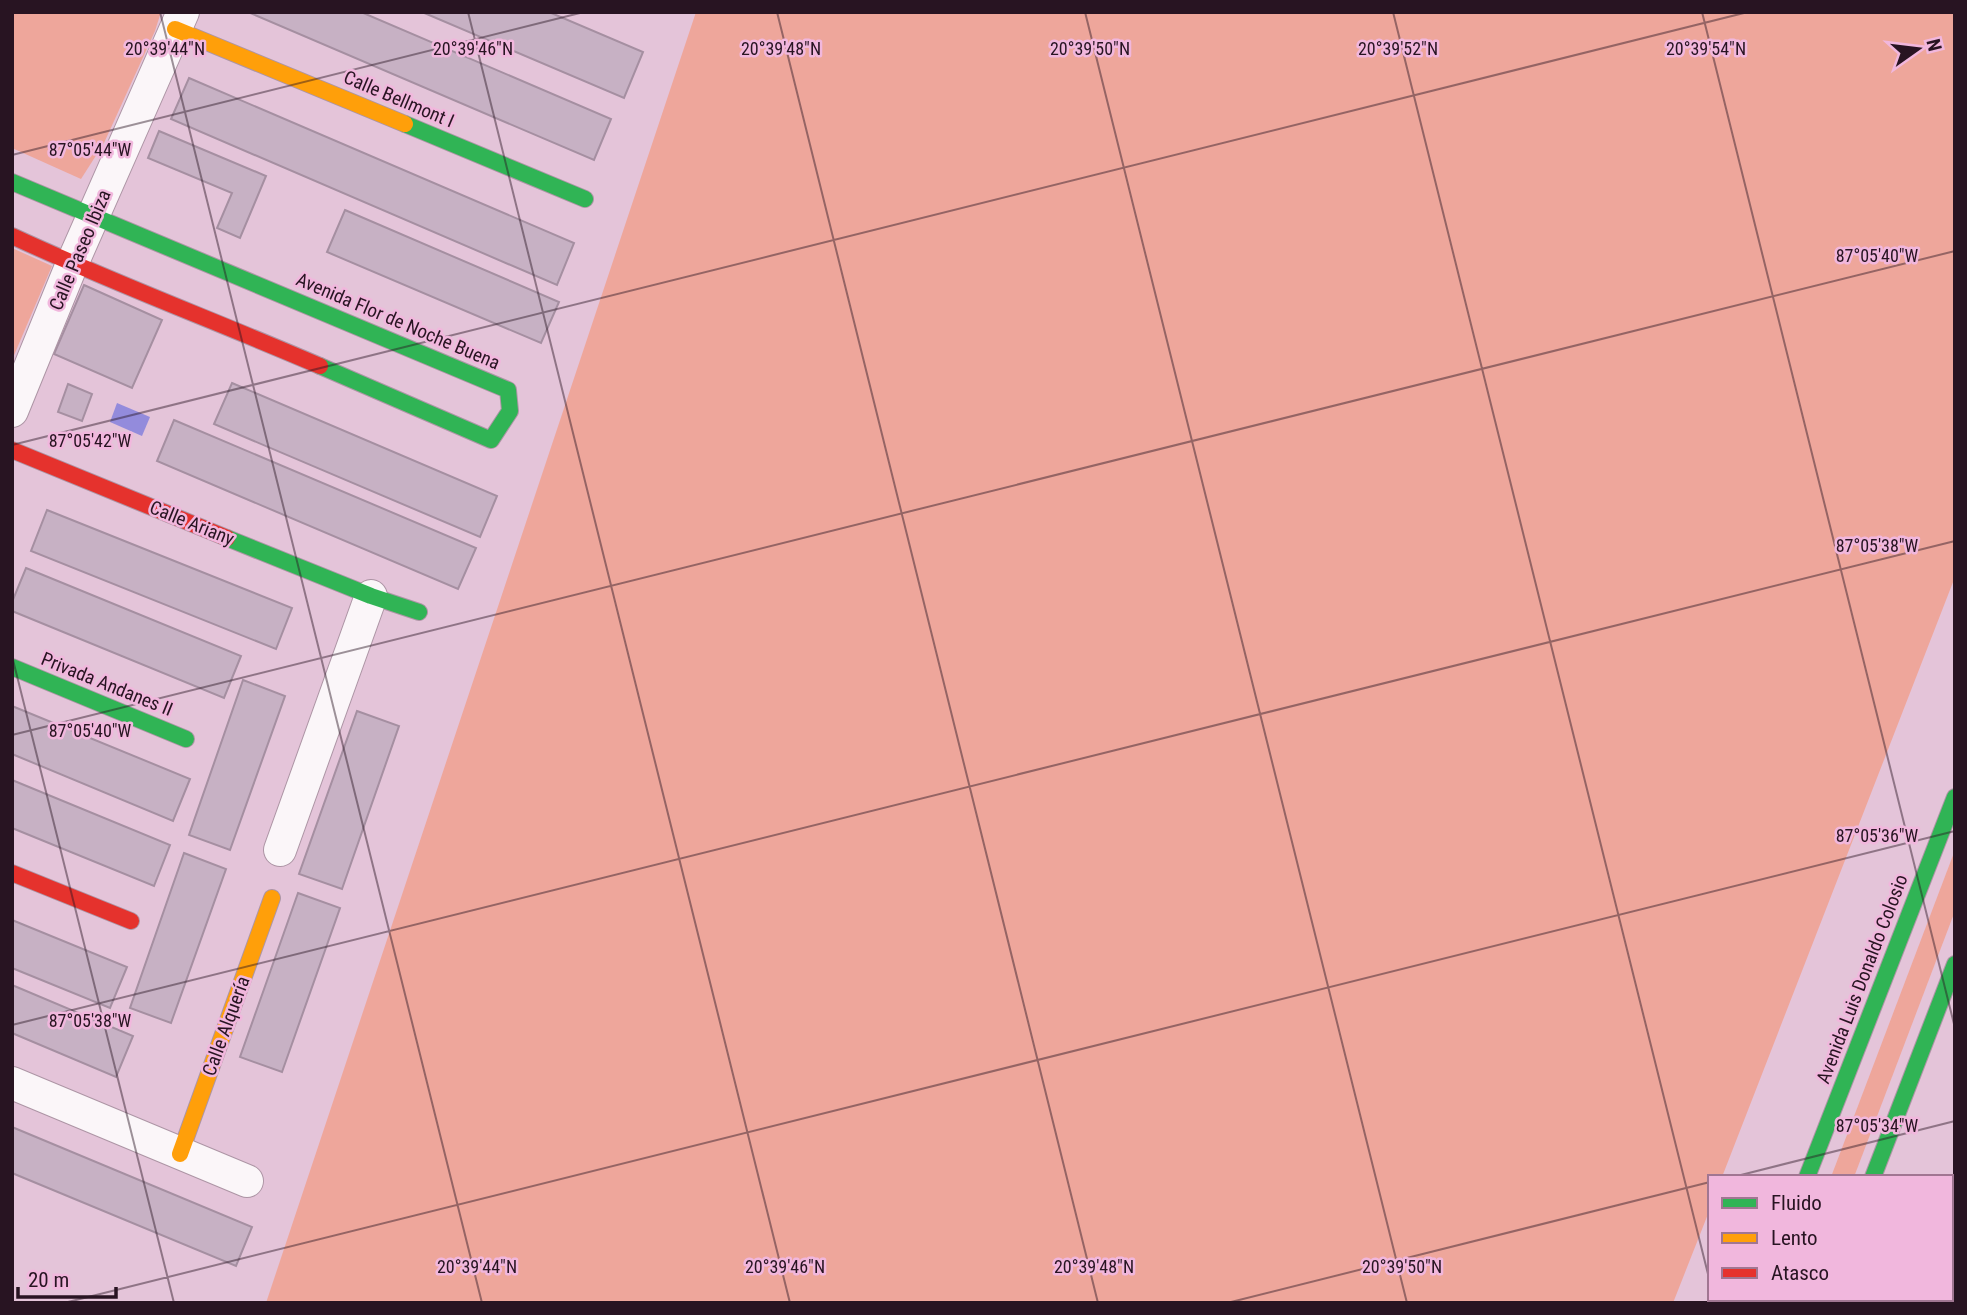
<svg xmlns="http://www.w3.org/2000/svg" width="1967" height="1315" font-family="'Roboto Condensed',sans-serif">
	<style>
		.green { fill: #eea69b }
		.water { fill: #938bdc }
		.building { fill: #c7b1c4; stroke: #a58fa1; stroke-width: 2 }
		.lines { fill: none; stroke-linecap: round; stroke-linejoin: round }
		.street-casing { stroke: #ad95a5; stroke-width: 34 }
		.fast-casing { stroke: #ad95a5; stroke-width: 18 }
		.slow-casing { stroke: #ad95a5; stroke-width: 18 }
		.jam-casing { stroke: #ad95a5; stroke-width: 18 }
		.street { stroke: #fbf6f9; stroke-width: 32 }
		.fast { stroke: #30b455; stroke-width: 16 }
		.slow { stroke: #ff9f0a; stroke-width: 16 }
		.jam { stroke: #e5322d; stroke-width: 16 }
		.ticks { fill: none; stroke: #281422; stroke-width: 2; stroke-opacity: 0.45 }
		.labels { text-anchor: middle; dominant-baseline: central; stroke-width: 5; stroke-linejoin: round; paint-order: stroke }
		.street-label { font-size: 19px; fill: #281422; stroke: #f1b7dd }
		.ticks-label { font-size: 18px; text-anchor: middle; fill: #281422; stroke: #f1b7dd; stroke-width: 5; stroke-linejoin: round; paint-order: stroke }
	</style>
	<rect width="100%" height="100%" fill="#e4c4d9"/>
	<g class="green">
		<path d="M13 12H161L155 31 104 143 81 179 12 148Z"/>
		<path d="M696 12H1955V577L1722 1177H1710V1209L1673 1303H266Z"/>
		<path d="M12 248 52 266 12 360Z"/>
		<path d="M1955 850V911L1854 1177H1831Z"/>
	</g>
	<path class="water" d="M117 403 150 417 142 436 110 422Z"/>
	<g class="building">
		<path d="M248 12H361L611 119 594 160Z"/>
		<path d="M422 12H549L643 52 624 98Z"/>
		<path d="M189 78 574 243 557 285 171 119Z"/>
		<path d="M159 131 266 176 240 238 217 228 232 193 148 158Z"/>
		<path d="M345 210 559 302 541 343 327 252Z"/>
		<path d="M84 285 162 320 132 388 54 354Z"/>
		<path d="M232 383 497 496 480 537 214 424Z"/>
		<path d="M68 384 92 394 82 421 58 412Z"/>
		<path d="M174 420 476 548 458 589 157 461Z"/>
		<path d="M47 510 292 608 276 649 31 551Z"/>
		<path d="M26 568 241 656 224 698 12 611V602Z"/>
		<path d="M243 680 285 696 230 850 189 835Z"/>
		<path d="M12 706 190 779 173 821 12 754Z"/>
		<path d="M357 711 399 726 342 889 299 874Z"/>
		<path d="M12 780 170 845 154 886 12 828Z"/>
		<path d="M184 853 226 869 171 1023 130 1008Z"/>
		<path d="M298 893 340 908 282 1072 240 1057Z"/>
		<path d="M12 920 127 967 110 1008 12 968Z"/>
		<path d="M12 985 133 1036 116 1077 12 1033Z"/>
		<path d="M12 1127 252 1227 236 1266 12 1173Z"/>
	</g>
	<g class="lines">
		<defs>
			<g id="street">
				<path d="M12 411 72 264 183 12"/>
				<path d="M280 850 371 596"/>
				<path d="M12 1083 247 1181"/>
			</g>
			<g id="fast">
				<path d="M405 124 585 199"/>
				<path d="M12 182 508 390 510 411 491 440 320 366"/>
				<path d="M227 538 371 596 419 612"/>
				<path d="M12 667 186 739"/>
				<path d="M1807 1177 1955 797"/>
				<path d="M1873 1177 1955 964"/>
				<path d="M1825 1303 1826 1299"/>
			</g>
			<g id="slow">
				<path d="M175 29 405 124"/>
				<path d="M180 1154 272 898"/>
				<path d="M1758 1303 1759 1299"/>
			</g>
			<g id="jam">
				<path d="M12 236C113 283 218 322 320 366"/>
				<path d="M12 450 227 538"/>
				<path d="M12 873 131 921"/>
			</g>
		</defs>
		<use href="#street" class="street-casing"/>
		<use href="#fast" class="fast-casing"/>
		<use href="#slow" class="slow-casing"/>
		<use href="#jam" class="jam-casing"/>
		<use href="#street" class="street"/>
		<use href="#fast" class="fast"/>
		<use href="#slow" class="slow"/>
		<use href="#jam" class="jam"/>
	</g>
	<path class="ticks" d="M160 12 482 1303M468 12 790 1303M777 12 1098 1303M1085 12 1407 1303M1393 12 1710 1282M1702 12 1955 1028M12 155 584 12M12 445 1748 12M12 656 174 1303M12 735 1955 251M12 1025 1955 541M1733 1177 1955 1121M1714 1299 1715 1303M64 1303 1955 831M1227 1303 1710 1182"/>
	<g class="labels">
		<g class="street-label">
			<text transform="translate(399 99) rotate(23)">Calle Bellmont I</text>
			<text transform="translate(80 250) rotate(-67)">Calle Paseo Ibiza</text>
			<text transform="translate(398 321) rotate(23)">Avenida Flor de Noche Buena</text>
			<text transform="translate(192 523) rotate(22)">Calle Ariany</text>
			<text transform="translate(107 684) rotate(22)">Privada Andanes II</text>
			<text transform="translate(1862 979) rotate(-69)">Avenida Luis Donaldo Colosio</text>
			<text transform="translate(226 1026) rotate(-70)">Calle Alquería</text>
		</g>
	</g>
	<g class="ticks-label">
		<text x="1398" y="55">20°39'52"N</text>
		<text x="165" y="55">20°39'44"N</text>
		<text x="473" y="55">20°39'46"N</text>
		<text x="781" y="55">20°39'48"N</text>
		<text x="1090" y="55">20°39'50"N</text>
		<text x="1706" y="55">20°39'54"N</text>
		<text x="90" y="156">87°05'44"W</text>
		<text x="1877" y="262">87°05'40"W</text>
		<text x="90" y="447">87°05'42"W</text>
		<text x="1877" y="552">87°05'38"W</text>
		<text x="90" y="737">87°05'40"W</text>
		<text x="1877" y="842">87°05'36"W</text>
		<text x="90" y="1027">87°05'38"W</text>
		<text x="1877" y="1132">87°05'34"W</text>
		<text x="477" y="1273">20°39'44"N</text>
		<text x="785" y="1273">20°39'46"N</text>
		<text x="1094" y="1273">20°39'48"N</text>
		<text x="1402" y="1273">20°39'50"N</text>
	</g>
	<rect width="1967" height="1315" fill="none" stroke="#281422" stroke-width="28"/>
	<rect x="1708" y="1175" width="245" height="126" fill="#f1b7dd" stroke="#a17692" stroke-width="2"/>
	<rect x="1722" y="1198" width="35" height="10" fill="#30b455" stroke="#a17692" stroke-width="2"/>
	<text x="1771" y="1210" font-size="21" fill="#281422">Fluido</text>
	<rect x="1722" y="1233" width="35" height="10" fill="#ff9f0a" stroke="#a17692" stroke-width="2"/>
	<text x="1771" y="1245" font-size="21" fill="#281422">Lento</text>
	<rect x="1722" y="1268" width="35" height="10" fill="#e5322d" stroke="#a17692" stroke-width="2"/>
	<text x="1771" y="1280" font-size="21" fill="#281422">Atasco</text>
	<g transform="translate(1918 49) rotate(76)" stroke="#f1b7dd" stroke-width="5" paint-order="stroke">
	<path d="M0-5L12 26L0 18L-12 26Z" fill="#281422"/>
	<text y="-10" font-size="19" font-weight="bold" text-anchor="middle" fill="#281422">N</text>
	</g>
	<path d="M18 1287v10h98v-10" fill="none" stroke="#281422" stroke-width="3.5"/>
	<text x="28" y="1287" font-size="21" fill="#281422" stroke="#f1b7dd" stroke-width="5" paint-order="stroke">20 m</text>
</svg>
